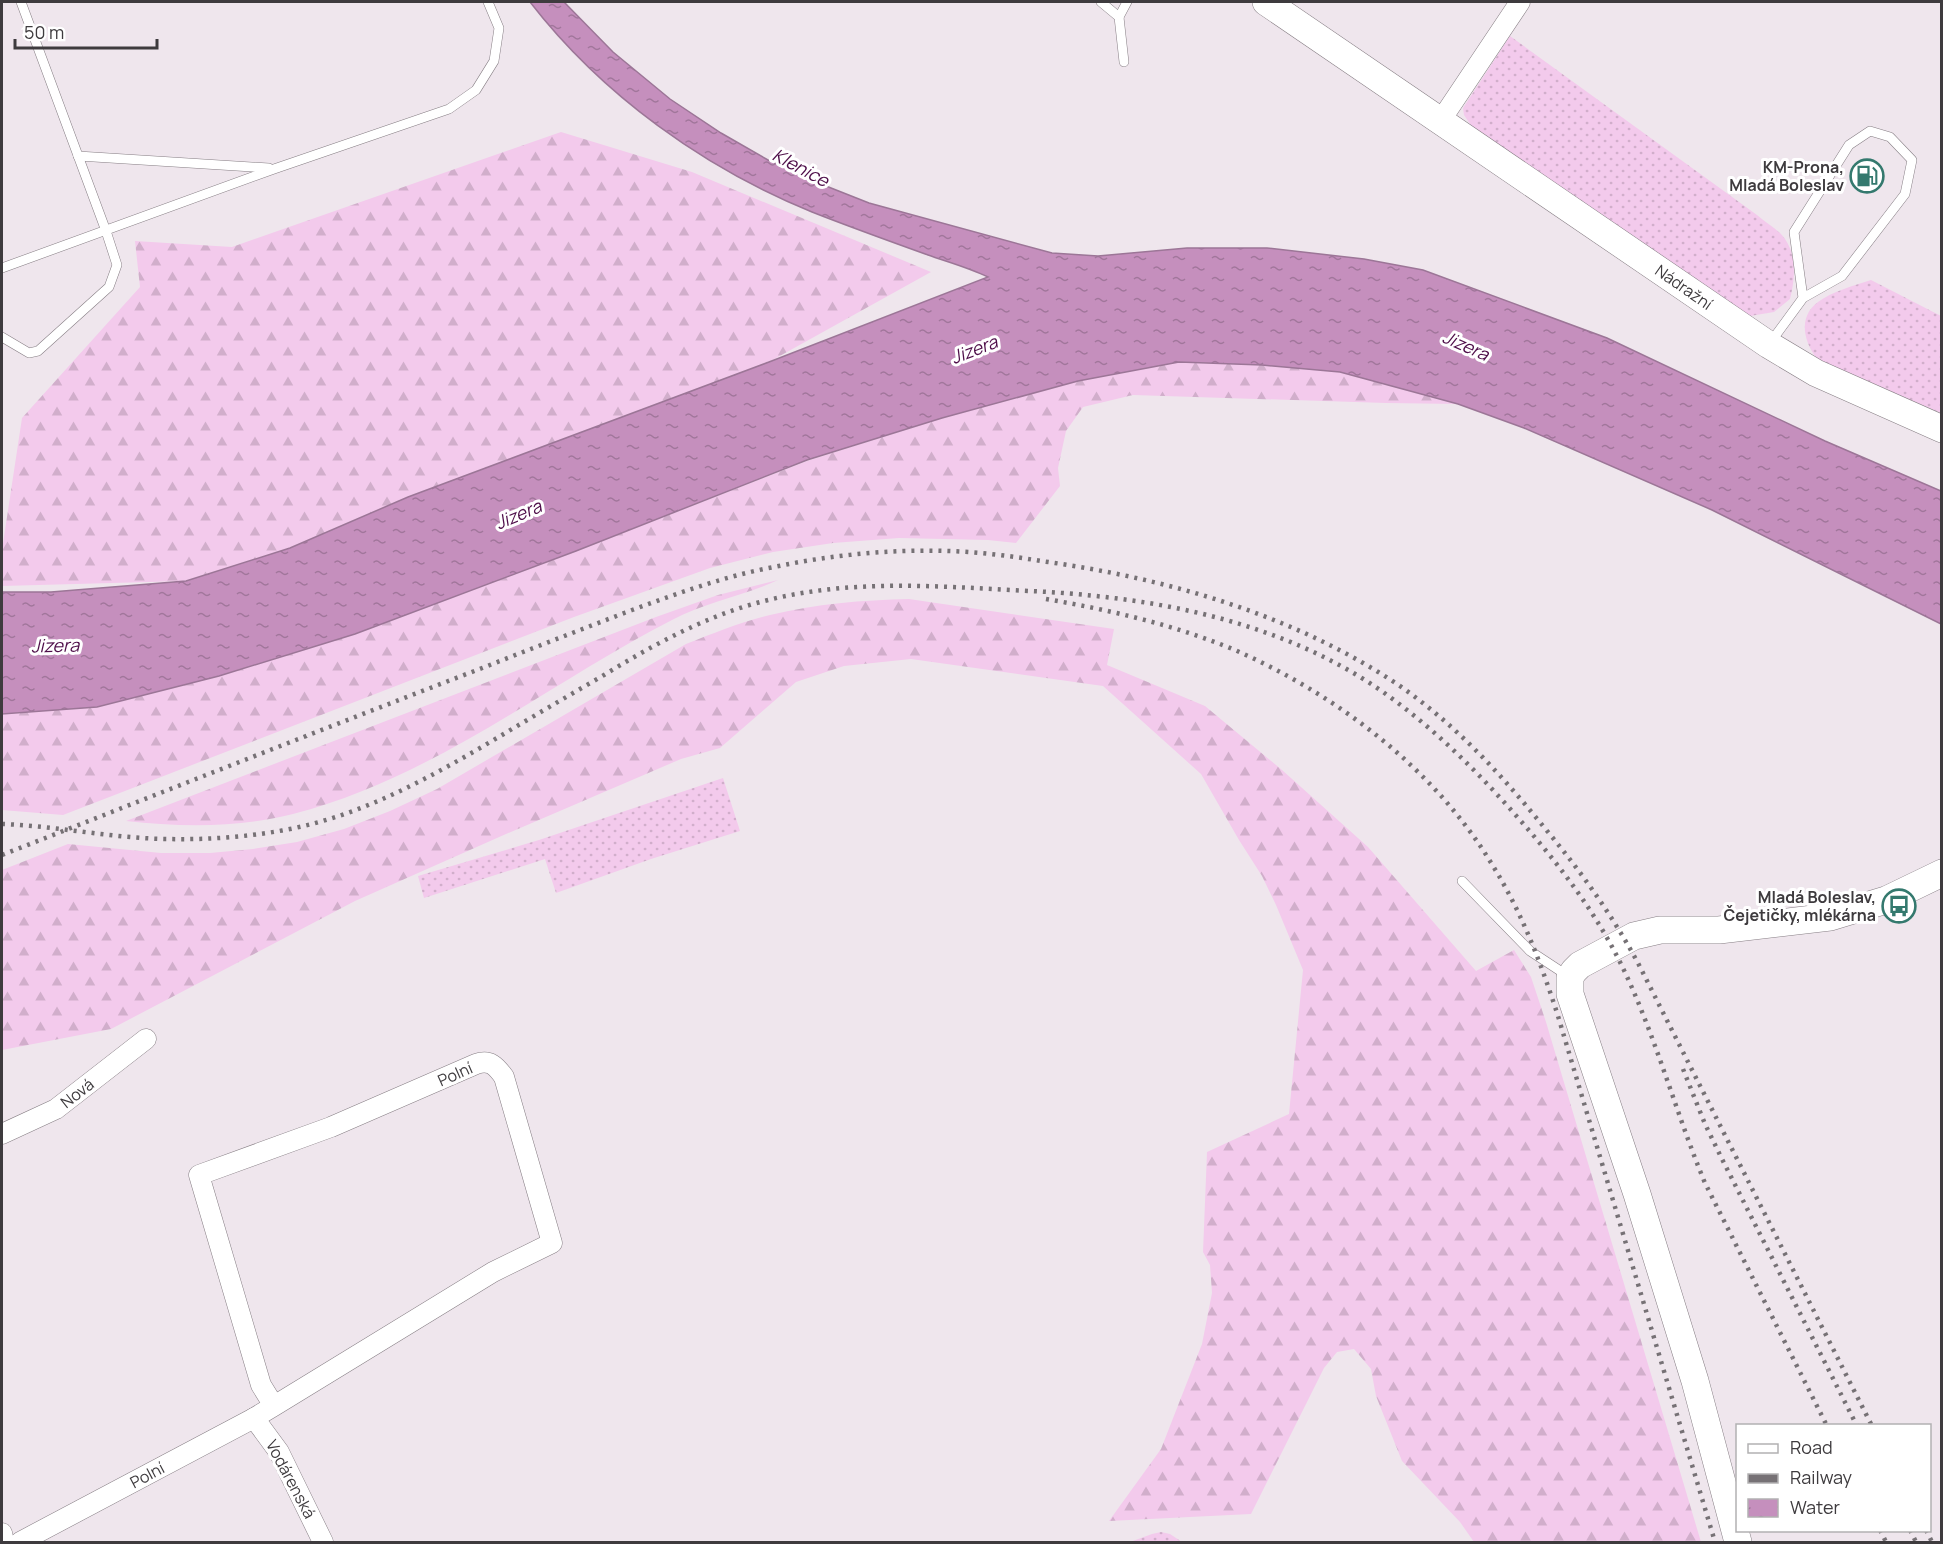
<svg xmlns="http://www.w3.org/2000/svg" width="1943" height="1544" font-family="Manrope,sans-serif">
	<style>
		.grass { fill: url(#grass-dots) }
		.forest { fill: url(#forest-firs) }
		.water { fill: url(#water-ripples); stroke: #9c7697; stroke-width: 1.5 }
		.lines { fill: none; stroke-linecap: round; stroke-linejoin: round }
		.lane-casing { stroke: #867e84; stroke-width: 10 }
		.street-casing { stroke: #867e84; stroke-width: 21 }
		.secondary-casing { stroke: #867e84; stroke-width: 28 }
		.lane { stroke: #fff; stroke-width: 9 }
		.street { stroke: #fff; stroke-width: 20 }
		.secondary { stroke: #fff; stroke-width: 27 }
		.rail { stroke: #767175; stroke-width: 4.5; stroke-dasharray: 3 6; stroke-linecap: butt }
		.labels { text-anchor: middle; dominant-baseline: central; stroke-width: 6; stroke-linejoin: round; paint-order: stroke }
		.poi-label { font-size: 16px; font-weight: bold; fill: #3e3b3e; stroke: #fff; text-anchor: end }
		.street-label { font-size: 16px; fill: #3e3b3e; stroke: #fff }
		.water-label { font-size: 18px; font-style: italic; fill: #4e0e49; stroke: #fff }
	</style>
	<defs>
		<pattern id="grass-dots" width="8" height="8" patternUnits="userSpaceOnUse" patternTransform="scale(1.5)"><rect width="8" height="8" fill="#f3caec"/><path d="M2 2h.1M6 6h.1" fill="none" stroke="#d1aecb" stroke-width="1.8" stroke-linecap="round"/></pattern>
		<pattern id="forest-firs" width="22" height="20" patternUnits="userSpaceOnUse" patternTransform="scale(1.5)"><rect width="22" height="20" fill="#f3caec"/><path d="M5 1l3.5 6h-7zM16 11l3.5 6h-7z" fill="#d1aecb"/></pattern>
		<pattern id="water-ripples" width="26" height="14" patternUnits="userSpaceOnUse" patternTransform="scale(1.5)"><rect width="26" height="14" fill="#c58fbd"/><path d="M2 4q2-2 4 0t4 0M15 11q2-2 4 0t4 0" fill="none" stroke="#a1769b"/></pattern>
	</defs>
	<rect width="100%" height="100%" fill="#efe6ed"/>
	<g class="grass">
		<path d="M1510 36 1757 215C1765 222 1779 230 1785 239 1797 256 1795 280 1790 299L1774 312 1750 316 1472 127 1464 115 1463 108Z"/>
		<path d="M1871 280 1941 316V413L1819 361C1804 344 1797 317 1818 302 1831 292 1855 285 1871 280Z"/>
		<path d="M723 778 740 831 651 859 556 893 545 859 424 898 418 876 539 840Z"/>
		<path d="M1161 1532 1170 1534 1182 1542H1130L1152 1534Z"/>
	</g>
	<g class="forest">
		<path d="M561 132 692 172 931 272 769 362 408 497 290 548 186 581 2 586V550L22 418 140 287 135 241 232 247Z"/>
		<path d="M1179 362 1262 365 1340 372 1458 404 1386 403 1133 395 1083 407 1066 431 1058 468 1060 486 1016 543 988 540 899 538 833 543 773 552 710 568 574 617 63 815 2 810V714L97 707 219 676 355 634 576 551 807 461 942 418 1078 381Z"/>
		<path d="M778 580C744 596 706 602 672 620 546 685 433 778 293 814 239 828 180 827 126 821L656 617 718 595Z"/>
		<path d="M909 599 1114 629 1107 665 1205 706 1282 770 1368 847 1476 971 1514 950 1531 977 1546 1022 1701 1542H1474L1460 1522 1402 1461 1376 1396 1371 1369 1354 1349 1337 1352 1324 1368 1251 1514 1109 1521 1161 1449 1202 1344 1212 1293 1210 1265 1203 1252 1207 1152 1289 1114 1303 970 1276 905 1262 876 1239 840 1201 774 1103 686 911 659 844 666 796 682 720 748 681 759 506 834 355 901 111 1029 2 1050V870L68 844 161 853H210L253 849 297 842 344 829 390 811 437 789 686 644C714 633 741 622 770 615 816 604 862 600 909 599Z"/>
	</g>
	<path class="water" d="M530 2H564L613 52 670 99 721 133 768 160 826 186 869 203 1052 253 1098 256 1187 248H1267L1364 259 1423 270 1607 338 1825 441 1941 491V624L1712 510 1524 428 1458 404 1340 372 1262 365 1179 362 1078 381 942 418 807 460 576 551 355 634 219 676 97 707 2 714V592H51L186 581 290 548 408 497 769 362 988 277C970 268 948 262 928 255 889 241 850 227 812 212 704 168 602 95 530 2Z"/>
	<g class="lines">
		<defs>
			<g id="lane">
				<path d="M1101 2 1119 17 1124 62"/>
				<path d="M1119 17 1127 2"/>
				<path d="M78 156 269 168"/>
				<path d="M2 268 274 169 449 109 476 90 494 61 499 28 488 2"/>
				<path d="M2 337 29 353 38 351 109 287 117 265 106 231 21 2"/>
				<path d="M1770 343 1803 298 1842 276 1905 194 1912 160 1890 137 1870 131 1849 145 1794 232 1803 298"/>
				<path d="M1462 881 1530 951 1568 976"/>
			</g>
			<g id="street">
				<path d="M1441 120 1520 2"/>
				<path d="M2 1134 56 1109 146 1039"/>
				<path d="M254 1418 279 1452 323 1542"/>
				<path d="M2 1533 4 1542"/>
				<path d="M20 1542 254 1418 274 1406 493 1272 552 1243 504 1077C496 1066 490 1059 476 1064L331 1127 199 1175 261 1385 274 1406"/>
			</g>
			<g id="secondary">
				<path d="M1266 2 1769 345 1816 373 1942 429"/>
				<path d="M1738 1542 1695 1381 1637 1194 1570 994V977L1574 971 1580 965 1634 936 1660 930H1719L1830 917 1886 900 1942 873"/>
			</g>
		</defs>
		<use href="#lane" class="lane-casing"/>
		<use href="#street" class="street-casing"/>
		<use href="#secondary" class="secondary-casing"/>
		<use href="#lane" class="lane"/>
		<use href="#street" class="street"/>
		<use href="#secondary" class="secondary"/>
		<g class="rail">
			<path d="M1046 599C1110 610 1175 625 1235 650 1337 695 1435 769 1493 866 1522 913 1541 963 1558 1016L1715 1542"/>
			<path d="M2 824C56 826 111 838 166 839 207 840 249 837 290 829 365 814 431 777 497 738 532 717 568 696 604 675 648 648 693 623 743 607 839 577 931 586 1030 591 1153 597 1280 620 1383 692 1431 726 1473 767 1512 811 1553 857 1592 906 1620 962 1655 1033 1675 1111 1705 1183L1827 1426"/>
			<path d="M2 855C160 793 318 731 477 670 528 650 580 630 632 610 679 593 725 576 774 567 831 555 891 549 949 551 980 552 1011 556 1041 561 1165 578 1292 614 1397 684 1454 723 1500 773 1543 826 1579 869 1611 913 1638 963L1872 1426"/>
			<path d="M1683 1069 1705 1124 1721 1157 1857 1426"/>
			<path d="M1880 1530 1886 1542"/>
			<path d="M1910 1530 1916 1542"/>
			<path d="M1926 1530 1932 1542"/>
		</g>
	</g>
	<defs>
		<symbol id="fuel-ring" viewBox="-11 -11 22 22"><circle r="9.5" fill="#fff" stroke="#34796e" stroke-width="1.5"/><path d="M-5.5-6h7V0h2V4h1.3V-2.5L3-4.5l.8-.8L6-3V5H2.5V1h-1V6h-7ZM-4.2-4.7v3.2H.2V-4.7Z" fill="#34796e"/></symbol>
		<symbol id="bus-ring" viewBox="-11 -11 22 22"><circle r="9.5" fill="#fff" stroke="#34796e" stroke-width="1.5"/><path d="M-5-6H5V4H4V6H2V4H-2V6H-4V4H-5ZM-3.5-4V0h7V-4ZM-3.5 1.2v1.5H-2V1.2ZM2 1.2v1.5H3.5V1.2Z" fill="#34796e"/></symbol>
	</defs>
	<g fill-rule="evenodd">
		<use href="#fuel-ring" x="1848" y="157" width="38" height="38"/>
		<use href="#bus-ring" x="1880" y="887" width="38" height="38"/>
	</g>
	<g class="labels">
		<g class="poi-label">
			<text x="1844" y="167">KM-Prona,<tspan x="1844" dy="18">Mladá Boleslav</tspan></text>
			<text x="1876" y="897">Mladá Boleslav,<tspan x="1876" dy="18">Čejetičky, mlékárna</tspan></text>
		</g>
		<g class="street-label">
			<text transform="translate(1684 287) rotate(35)">Nádražní</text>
			<text transform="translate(455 1074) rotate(-24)">Polní</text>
			<text transform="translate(77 1093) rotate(-38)">Nová</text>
			<text transform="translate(147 1475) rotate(-28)">Polní</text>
			<text transform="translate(291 1479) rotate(62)">Vodárenská</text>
		</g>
		<g class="water-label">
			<text transform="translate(801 167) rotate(28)">Klenice</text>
			<text transform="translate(1466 345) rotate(24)">Jizera</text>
			<text transform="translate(974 349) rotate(-21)">Jizera</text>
			<text transform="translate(518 514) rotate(-23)">Jizera</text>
			<text transform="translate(55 645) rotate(-1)">Jizera</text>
		</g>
	</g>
	<rect width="1943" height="1544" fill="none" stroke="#3e3b3e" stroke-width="6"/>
	<rect x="1736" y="1424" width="195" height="108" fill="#ffffff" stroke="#b2b1b2" stroke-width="1.5"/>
	<rect x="1748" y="1444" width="30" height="9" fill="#ffffff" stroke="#b2b1b2" stroke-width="1.5"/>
	<text x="1790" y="1454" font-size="18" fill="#3e3b3e">Road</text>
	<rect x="1748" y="1474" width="30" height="9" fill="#767175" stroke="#b2b1b2" stroke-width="1.5"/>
	<text x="1790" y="1484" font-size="18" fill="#3e3b3e">Railway</text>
	<rect x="1748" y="1499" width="30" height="18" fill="url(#water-ripples)" stroke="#b2b1b2" stroke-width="1.5"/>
	<text x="1790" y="1514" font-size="18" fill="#3e3b3e">Water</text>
	<path d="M15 39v9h142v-9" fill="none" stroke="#3e3b3e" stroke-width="3"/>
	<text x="24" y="39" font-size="18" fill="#3e3b3e" stroke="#ffffff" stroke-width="4.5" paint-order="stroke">50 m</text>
</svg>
